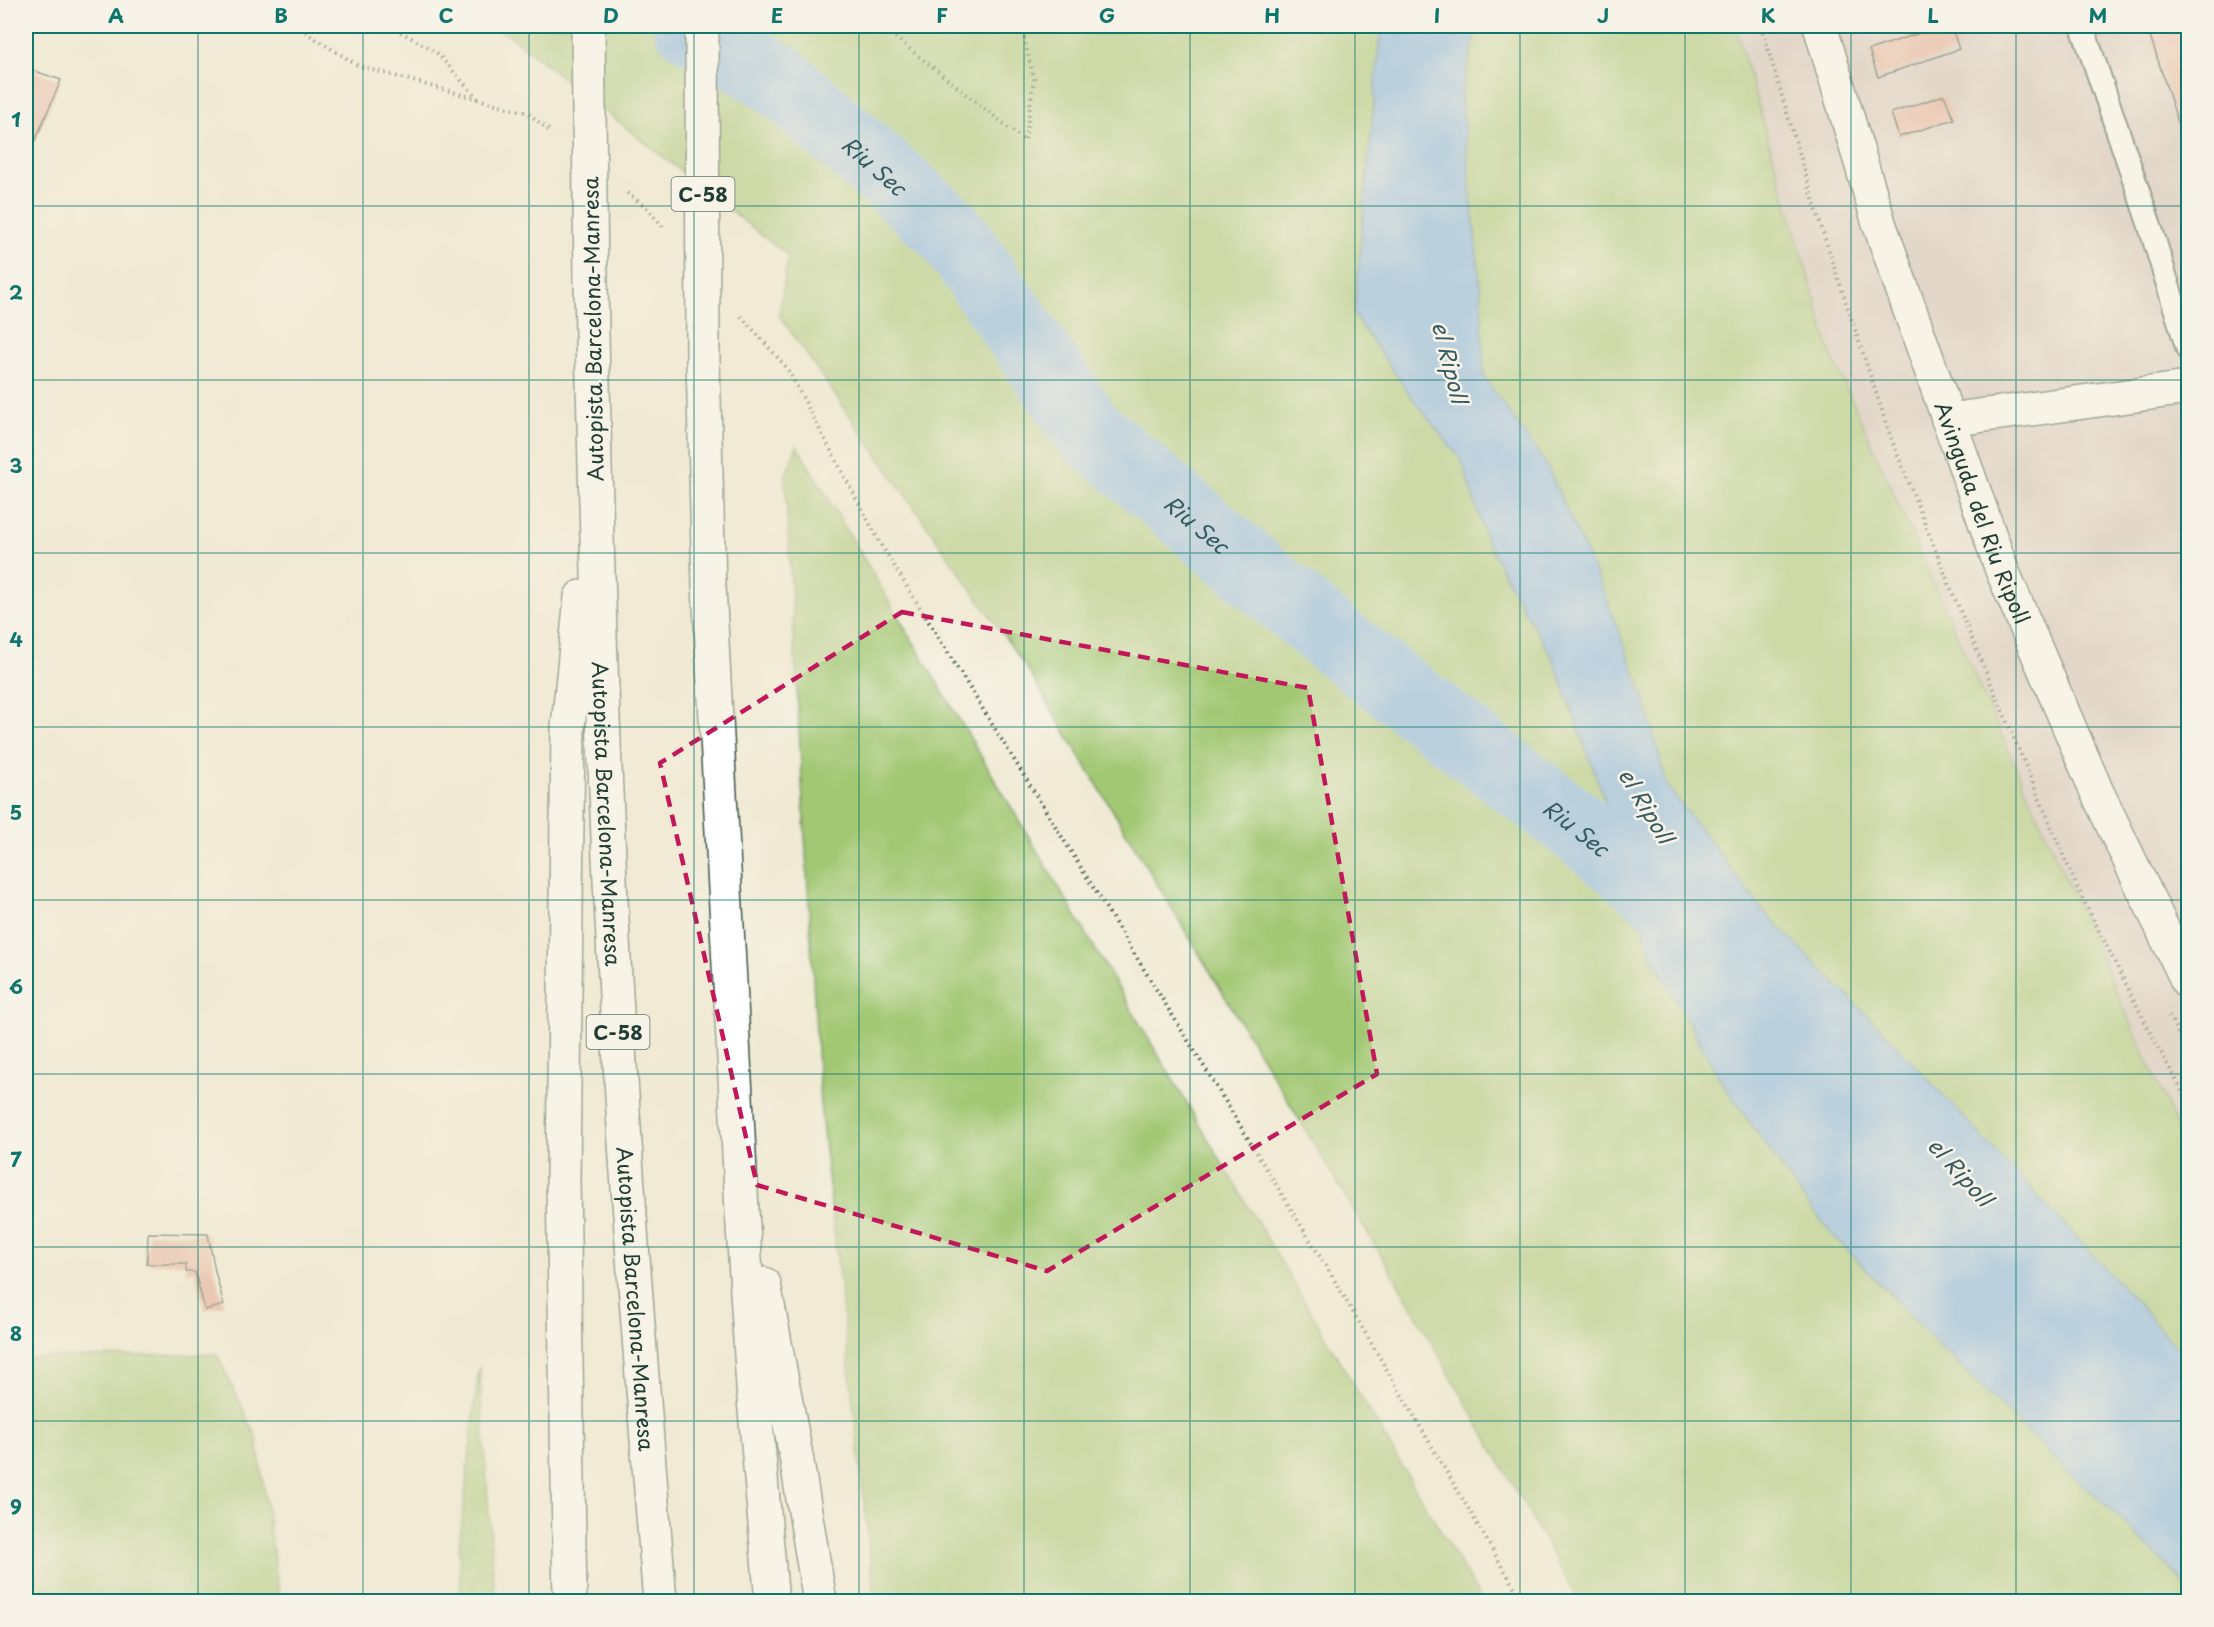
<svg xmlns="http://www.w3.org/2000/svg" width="2214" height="1627" font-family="'Playpen Sans',sans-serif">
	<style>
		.industrial { fill: #d1c0bc }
		.green { fill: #a2c873; stroke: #608254; stroke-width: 1.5 }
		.water { fill: #79b1e9; stroke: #4c778e; stroke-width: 1.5 }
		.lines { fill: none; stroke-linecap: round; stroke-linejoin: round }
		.river { stroke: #79b1e9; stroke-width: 72 }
		.building { fill: #e5a18f }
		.lane-casing { stroke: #3e574c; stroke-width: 26 }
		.street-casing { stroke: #3e574c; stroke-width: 36 }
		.secondary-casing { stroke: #3e574c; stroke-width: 36 }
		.highway-casing { stroke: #3e574c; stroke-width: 36 }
		.path { stroke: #3e574c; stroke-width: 4; stroke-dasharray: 1.5 4.5; stroke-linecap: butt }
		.lane { stroke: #fff; stroke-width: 22 }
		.street { stroke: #fff; stroke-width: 33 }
		.secondary { stroke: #fff; stroke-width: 33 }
		.highway { stroke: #fff; stroke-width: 33 }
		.highway-bridge-casing { stroke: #3e574c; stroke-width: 36; stroke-linecap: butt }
		.highway-bridge { stroke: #fff; stroke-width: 33 }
		.marked { fill: none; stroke: #c2185b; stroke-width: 4.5; stroke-dasharray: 12 8; stroke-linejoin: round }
		.grid { fill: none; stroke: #0f766e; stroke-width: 1.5; stroke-opacity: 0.55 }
		.labels { text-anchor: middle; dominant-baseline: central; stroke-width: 5; stroke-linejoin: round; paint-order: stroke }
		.shield { fill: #f7f3e8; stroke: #60746a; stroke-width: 1.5 }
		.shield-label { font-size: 20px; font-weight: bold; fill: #1f3d34 }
		.street-label { font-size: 21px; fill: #1f3d34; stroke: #f7f3e8 }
		.water-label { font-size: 22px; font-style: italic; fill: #365a61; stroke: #f7f3e8 }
		.neatline { fill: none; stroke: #0f766e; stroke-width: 2 }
		.grid-label { font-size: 20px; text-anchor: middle; font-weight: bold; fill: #0f766e }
	</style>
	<rect width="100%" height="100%" fill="#f7f3e8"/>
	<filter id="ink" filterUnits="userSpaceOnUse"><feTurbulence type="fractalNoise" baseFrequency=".0167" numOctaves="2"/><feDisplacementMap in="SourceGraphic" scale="12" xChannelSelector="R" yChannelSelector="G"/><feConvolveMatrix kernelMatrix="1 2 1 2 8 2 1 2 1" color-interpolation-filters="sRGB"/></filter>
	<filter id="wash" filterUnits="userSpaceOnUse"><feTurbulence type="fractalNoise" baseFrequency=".008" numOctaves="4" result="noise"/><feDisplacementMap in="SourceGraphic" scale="24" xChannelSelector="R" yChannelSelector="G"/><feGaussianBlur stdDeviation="1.35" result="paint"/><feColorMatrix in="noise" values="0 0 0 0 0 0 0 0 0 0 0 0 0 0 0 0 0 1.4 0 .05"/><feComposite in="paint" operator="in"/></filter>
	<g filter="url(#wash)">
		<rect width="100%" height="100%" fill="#f0ead4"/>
		<path class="industrial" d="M1735 26H2188V1152L1831 354Z"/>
		<g class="green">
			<path d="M490 26H1381L1354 316 1413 399 1462 461 1487 541 1521 606 1553 658 1609 812 1651 955 1723 1084 1802 1196 1833 1235 1936 1342 2067 1471 2101 1500 2188 1587V1601H1579L1395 1278 1026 667 779 315 788 256 509 35Z"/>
			<path d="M1477 26H1735L1831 354 2188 1152V1361L2136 1301 1764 912 1667 786 1644 697 1603 591 1546 464 1484 377 1481 294 1461 95Z"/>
			<path d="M797 446 1482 1601H875L820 1104 785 477Z"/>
			<path d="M217 1354 257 1439 280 1601H26V1358Z"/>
			<path d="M479 1367 495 1601H461L459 1548Z"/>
		</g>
		<path class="water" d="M1381 26H1477L1461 95 1481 294 1484 377 1546 464 1603 591 1644 697 1667 786 1764 912 1885 1033 2136 1301 2188 1361V1587L2101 1500 2067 1471 1936 1342 1833 1235 1802 1196 1723 1084 1651 955 1609 812 1553 658 1521 606 1487 541 1462 461 1413 399 1354 315Z"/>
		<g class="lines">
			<path class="river" id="s1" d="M690 26 778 79 949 230 1089 431 1336 641 1579 828 1703 929"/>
		</g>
		<g id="blocks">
			<g class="building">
				<path d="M1940 26H1951L1959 49 1878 77 1869 50Z"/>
				<path d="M2147 26H2188V154L2180 129Z"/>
				<path d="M26 68 61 80 35 141 26 137Z"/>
				<path d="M1944 95 1954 119 1899 137 1891 113Z"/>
				<path d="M148 1233 208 1234 215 1271 224 1305 205 1310 195 1272H186V1264H147Z"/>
			</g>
		</g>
	</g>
	<g filter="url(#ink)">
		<use href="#blocks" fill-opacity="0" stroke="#3e574c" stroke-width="1.5"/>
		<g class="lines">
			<defs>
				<path id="lane" d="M2082 26 2149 223 2188 350"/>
				<path id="street" d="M1948 420 2188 388"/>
				<g id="secondary">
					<path id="s2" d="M1820 26 1879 223 2002 570 2097 792 2188 982"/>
				</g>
				<g id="highway">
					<path id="s3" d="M591 282C596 558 605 835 623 1111 633 1275 647 1438 660 1602"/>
					<path d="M703 362 709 586 742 1210 753 1388 772 1602"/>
					<path d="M764 1284 796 1456 820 1602"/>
					<path d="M570 1602 563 1179 568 727 581 597"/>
				</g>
			</defs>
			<use href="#lane" class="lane-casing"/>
			<use href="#street" class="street-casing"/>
			<use href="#secondary" class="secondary-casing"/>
			<use href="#highway" class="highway-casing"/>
			<g class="path">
				<path d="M295 26 359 66 528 113 551 132"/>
				<path d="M390 26 436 52 478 99"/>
				<path d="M881 26 1025 141"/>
				<path d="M1021 26 1034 79 1025 141"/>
				<path d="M1761 26 1825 239 1891 438 1953 594 2076 885 2150 1032 2188 1102"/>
				<path d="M627 193 646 207 665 229"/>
				<path d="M741 316 787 368 880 543 1213 1081 1336 1283 1523 1602"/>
				<path d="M2169 1016 2188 1052"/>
			</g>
			<use href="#lane" class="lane"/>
			<use href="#street" class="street"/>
			<use href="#secondary" class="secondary"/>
			<use href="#highway" class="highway"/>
			<defs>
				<g id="highway-bridge">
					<path d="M588 26 591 282"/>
					<path d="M702 26 703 362"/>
				</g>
			</defs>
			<use href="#highway-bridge" class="highway-bridge-casing"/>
			<use href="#highway-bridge" class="highway-bridge"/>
		</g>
	</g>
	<path d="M0 0H2214V1627H0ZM902 612 1308 688 1377 1074 1047 1271 757 1185 660 763Z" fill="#f0ead4" fill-opacity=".55" fill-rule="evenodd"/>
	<path class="marked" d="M902 612 1308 688 1377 1074 1047 1271 757 1185 660 763Z"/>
	<path class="grid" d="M198 26V1602M363 26V1602M529 26V1602M694 26V1602M859 26V1602M1024 26V1602M1190 26V1602M1355 26V1602M1520 26V1602M1685 26V1602M1851 26V1602M2016 26V1602M26 206H2188M26 380H2188M26 553H2188M26 727H2188M26 900H2188M26 1074H2188M26 1247H2188M26 1421H2188"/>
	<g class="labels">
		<g class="shield">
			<rect x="671.5" y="177" width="63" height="34" rx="4.5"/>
			<rect x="586.5" y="1015" width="63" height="34" rx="4.5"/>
		</g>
		<g class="shield-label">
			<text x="703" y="194">C-58</text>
			<text x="618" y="1032">C-58</text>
		</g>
		<g class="street-label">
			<text transform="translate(592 329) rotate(-91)">Autopista Barcelona-Manresa</text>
			<text stroke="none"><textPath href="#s2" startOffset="513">Avinguda del Riu Ripoll</textPath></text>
			<text stroke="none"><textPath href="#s3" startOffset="532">Autopista Barcelona-Manresa</textPath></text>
			<text stroke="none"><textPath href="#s3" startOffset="1018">Autopista Barcelona-Manresa</textPath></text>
		</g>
		<g class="water-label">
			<text stroke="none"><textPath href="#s1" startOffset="232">Riu Sec</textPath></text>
			<text transform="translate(1451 362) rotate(76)">el Ripoll</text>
			<text stroke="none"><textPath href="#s1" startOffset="718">Riu Sec</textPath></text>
			<text transform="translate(1647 805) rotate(59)">el Ripoll</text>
			<text stroke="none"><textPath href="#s1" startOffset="1204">Riu Sec</textPath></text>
			<text transform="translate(1961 1171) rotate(48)">el Ripoll</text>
		</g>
	</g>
	<rect width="2214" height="1627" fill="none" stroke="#f7f3e8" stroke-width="66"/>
	<rect x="33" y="33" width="2148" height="1561" class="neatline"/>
	<g class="grid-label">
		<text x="116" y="23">A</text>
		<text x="281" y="23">B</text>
		<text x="446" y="23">C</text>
		<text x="611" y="23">D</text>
		<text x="777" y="23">E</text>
		<text x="942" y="23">F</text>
		<text x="1107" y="23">G</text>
		<text x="1272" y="23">H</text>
		<text x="1437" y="23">I</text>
		<text x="1603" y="23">J</text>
		<text x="1768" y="23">K</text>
		<text x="1933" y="23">L</text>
		<text x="2098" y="23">M</text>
		<text x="16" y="127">1</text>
		<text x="16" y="300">2</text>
		<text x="16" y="473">3</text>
		<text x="16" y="647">4</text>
		<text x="16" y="820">5</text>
		<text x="16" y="994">6</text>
		<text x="16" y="1167">7</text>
		<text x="16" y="1341">8</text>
		<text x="16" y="1514">9</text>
	</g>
</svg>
